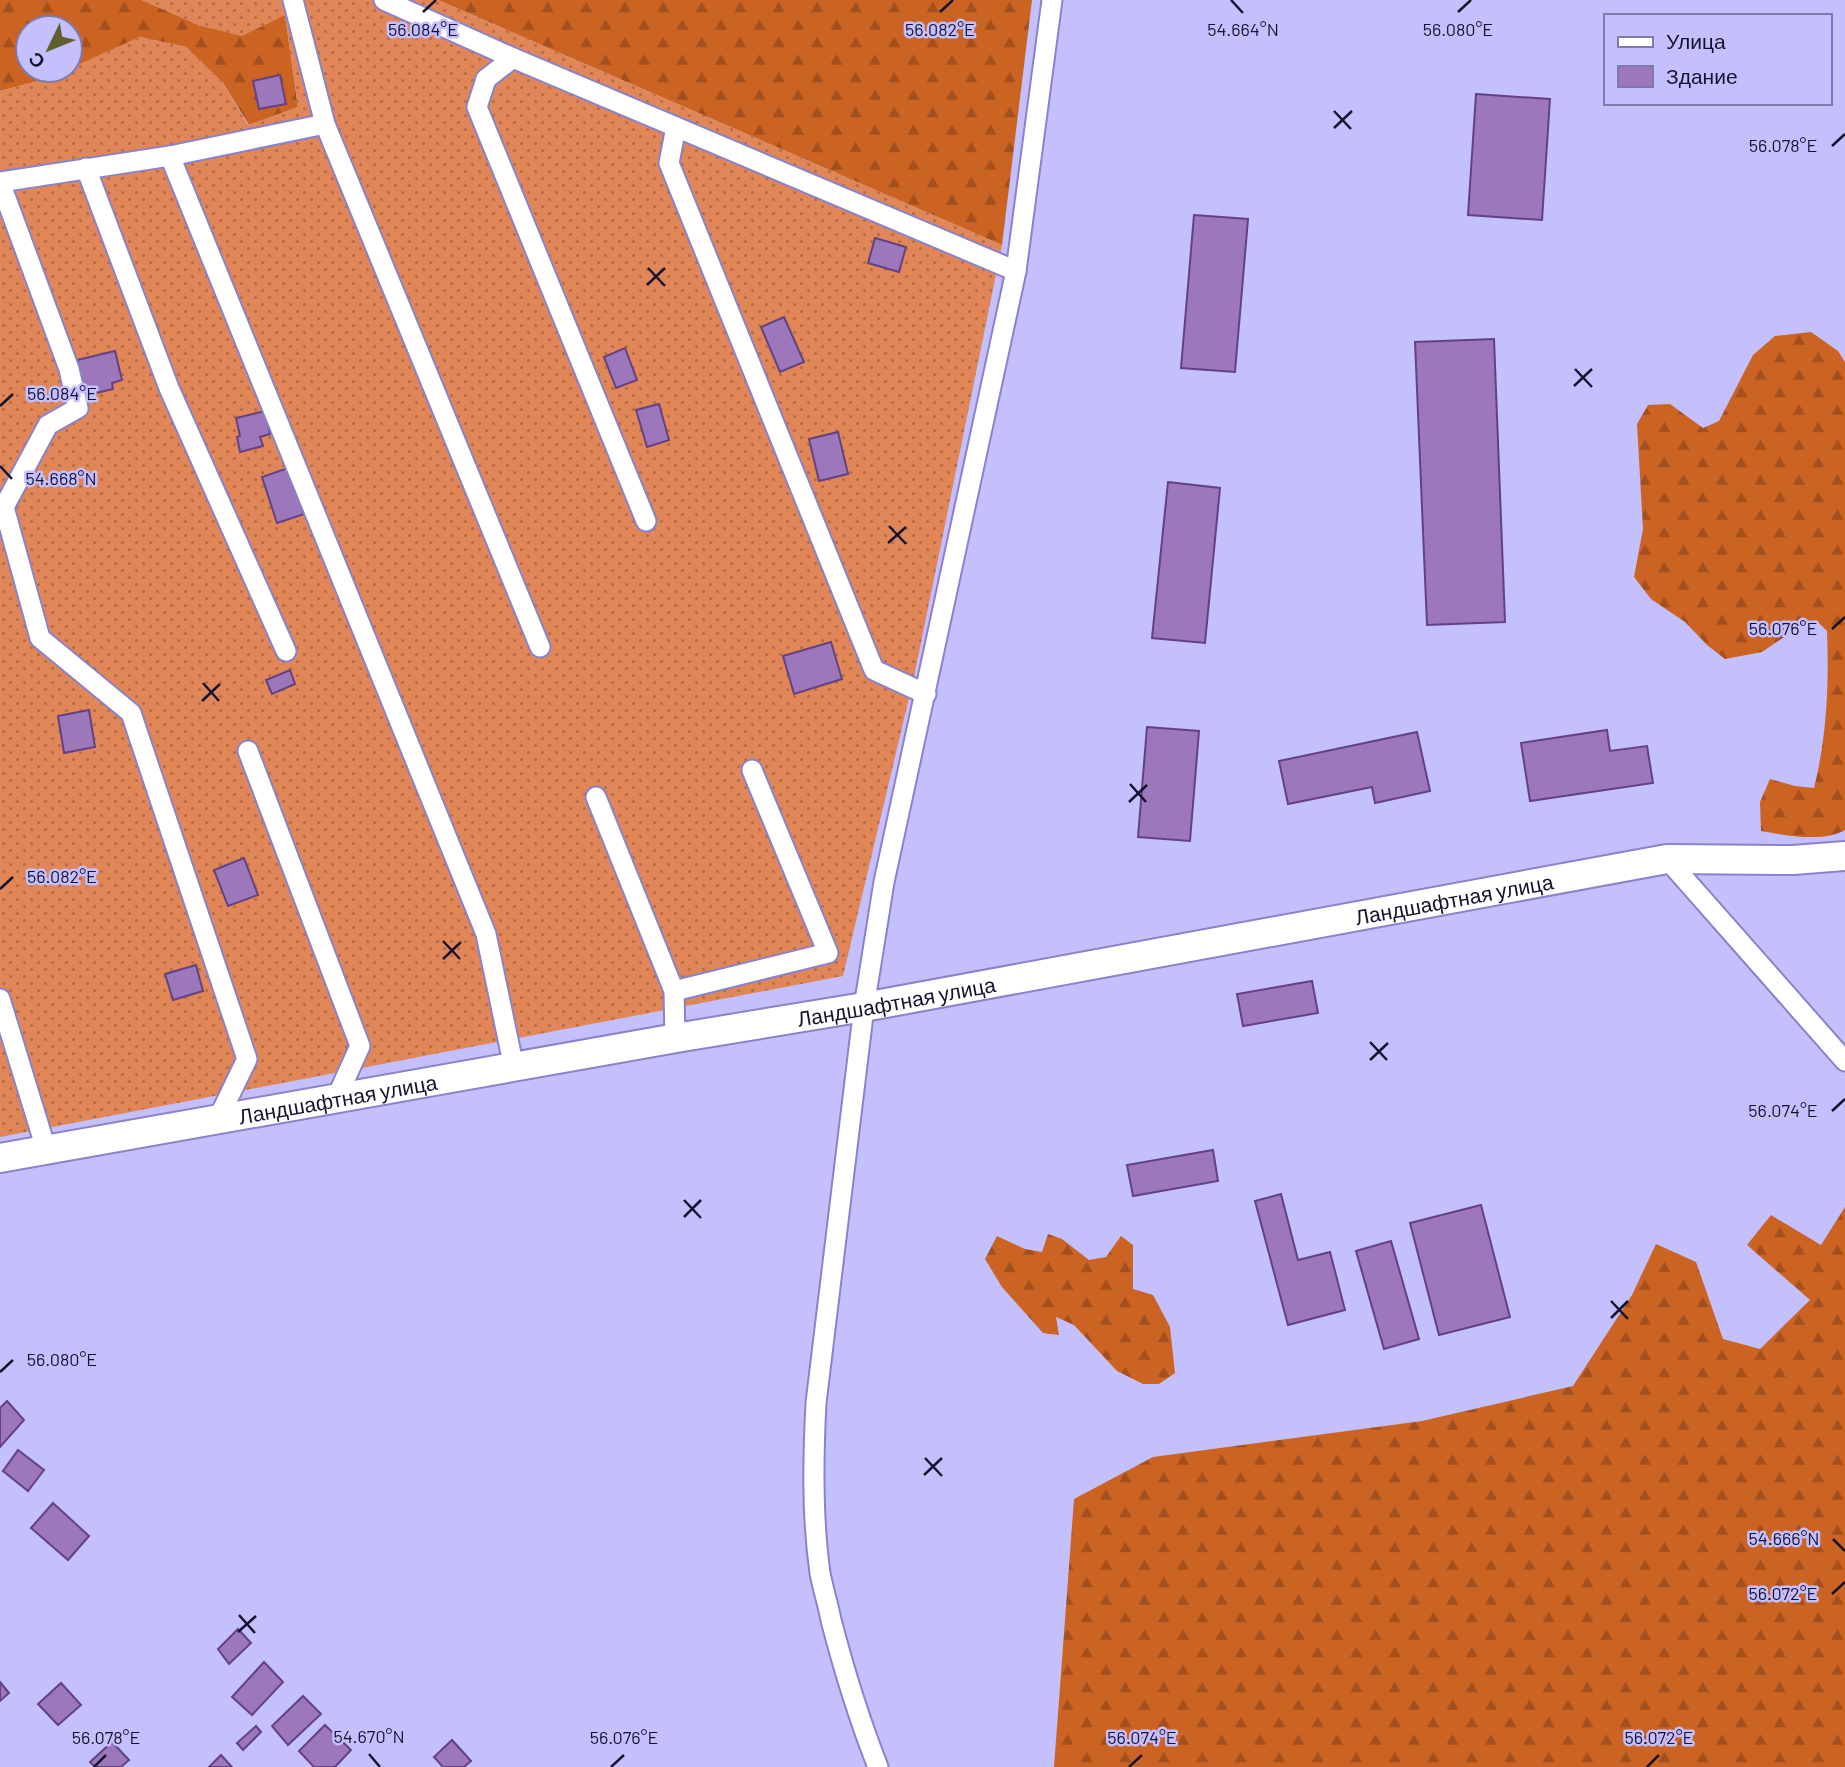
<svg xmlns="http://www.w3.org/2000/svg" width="1845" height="1767" font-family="Barlow,sans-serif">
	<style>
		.forest { fill: url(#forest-firs) }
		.garden { fill: url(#garden-dots) }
		.building { fill: #9c77bc; stroke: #644181; stroke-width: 2 }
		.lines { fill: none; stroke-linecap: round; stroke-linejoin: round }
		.street-casing { stroke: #8a82cb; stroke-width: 23 }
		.secondary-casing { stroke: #8a82cb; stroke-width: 32 }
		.street { stroke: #fff; stroke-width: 19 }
		.secondary { stroke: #fff; stroke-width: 28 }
		.ticks { fill: none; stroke: #17132f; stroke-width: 2.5 }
		.labels { text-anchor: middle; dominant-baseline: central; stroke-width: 5; stroke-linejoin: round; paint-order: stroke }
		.street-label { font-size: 21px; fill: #17132f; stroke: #c4bffd }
		.ticks-label { font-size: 18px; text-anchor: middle; fill: #17132f; stroke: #c4bffd; stroke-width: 5; stroke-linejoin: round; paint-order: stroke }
	</style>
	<defs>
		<pattern id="forest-firs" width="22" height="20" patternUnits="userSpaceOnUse" patternTransform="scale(1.75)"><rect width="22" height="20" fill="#cb6322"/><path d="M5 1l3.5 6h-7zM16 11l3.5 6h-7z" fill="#a4501e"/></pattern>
		<pattern id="garden-dots" width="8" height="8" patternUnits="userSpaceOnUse" patternTransform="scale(1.75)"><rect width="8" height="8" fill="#e18757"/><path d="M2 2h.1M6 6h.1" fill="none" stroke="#b56d48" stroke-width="1.8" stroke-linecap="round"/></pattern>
	</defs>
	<rect width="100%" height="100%" fill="#c4bffd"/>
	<g class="forest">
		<path d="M0 0H142L201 26 285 15 298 107 249 125 223 83 186 47 140 37 70 69V28H28V70H67L46 79 0 91Z"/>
		<path d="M438 0H1032L1002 245Z"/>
		<path d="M1811 332 1838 351 1845 362V830C1824 843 1784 835 1761 831L1760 802 1770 779 1795 786 1814 788C1827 736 1829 685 1827 631L1816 620 1790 633 1762 652 1725 659 1707 645 1685 622 1651 599 1634 577 1643 529 1637 424 1648 405 1670 404 1703 428 1719 421 1753 355 1775 336Z"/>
		<path d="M1845 1207V1767H1054L1074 1499 1153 1457 1422 1421 1573 1386 1632 1295 1656 1244 1696 1262 1723 1339 1760 1349 1810 1300 1747 1245 1771 1215 1821 1245Z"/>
		<path d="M1048 1234 1062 1239 1089 1260 1106 1257 1121 1236 1133 1245V1289L1153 1295 1170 1327 1175 1373 1159 1384H1143L1117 1371 1074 1325 1056 1317 1059 1335 1043 1333 1002 1287 985 1259 997 1236 1025 1249 1042 1252Z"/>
	</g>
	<path class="garden" d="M142 0H438L1002 245 914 677 843 976 0 1137V91L46 79 140 37 186 47 223 83 248 125 298 107 285 15 242 36 201 26Z"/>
	<g class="building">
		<path d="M280 75 286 104 259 109 253 81Z"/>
		<path d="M1476 94 1550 99 1542 220 1468 215Z"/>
		<path d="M1194 215 1248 219 1235 372 1181 368Z"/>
		<path d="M875 238 906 247 899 272 868 263Z"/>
		<path d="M784 317 804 362 780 372 761 327Z"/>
		<path d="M1494 339 1505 622 1427 625 1415 342Z"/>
		<path d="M625 348 637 380 616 388 604 357Z"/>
		<path d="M115 351 122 380 112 383 113 389 92 394 90 387 84 388 77 360Z"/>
		<path d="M659 404 669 440 647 447 636 410Z"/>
		<path d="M265 411 270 434 260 437 263 446 240 452 237 437 240 436 236 418Z"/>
		<path d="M838 432 848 474 819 481 809 439Z"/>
		<path d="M288 468 304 514 277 523 262 477Z"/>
		<path d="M1168 482 1220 488 1205 643 1152 638Z"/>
		<path d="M831 642 842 679 794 694 783 656Z"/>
		<path d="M290 670 295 684 272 694 266 680Z"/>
		<path d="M89 710 95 747 64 753 58 716Z"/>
		<path d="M1147 727 1199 731 1190 841 1138 837Z"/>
		<path d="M1607 730 1610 751 1647 746 1653 783 1530 801 1521 743Z"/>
		<path d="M1417 732 1430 791 1375 803 1372 787 1288 804 1279 761Z"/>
		<path d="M244 858 258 895 228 906 214 870Z"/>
		<path d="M196 965 203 991 173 1000 165 974Z"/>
		<path d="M1312 981 1318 1013 1243 1026 1237 994Z"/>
		<path d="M1213 1150 1218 1181 1133 1196 1127 1165Z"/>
		<path d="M1281 1194 1298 1260 1330 1252 1345 1310 1288 1325 1255 1201Z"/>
		<path d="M1481 1205 1510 1317 1439 1335 1410 1223Z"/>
		<path d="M1391 1241 1419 1339 1384 1349 1356 1251Z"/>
		<path d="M7 1401 24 1420 0 1447V1408Z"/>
		<path d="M18 1450 44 1470 28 1491 3 1471Z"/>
		<path d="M53 1503 89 1536 68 1560 31 1528Z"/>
		<path d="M238 1629 251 1643 229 1664 218 1649Z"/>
		<path d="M264 1662 283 1682 252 1715 232 1697Z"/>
		<path d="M0 1682 9 1693 0 1701Z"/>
		<path d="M61 1683 81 1705 58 1725 38 1704Z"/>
		<path d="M303 1696 321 1714 288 1745 272 1726Z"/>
		<path d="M325 1725 351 1750 335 1767H314L299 1751Z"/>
		<path d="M256 1726 261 1732 243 1750 237 1743Z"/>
		<path d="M452 1740 471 1761 464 1767H443L434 1757Z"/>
		<path d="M112 1742 129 1760 121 1767H95L90 1762Z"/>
		<path d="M221 1755 232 1767H209Z"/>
	</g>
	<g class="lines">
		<defs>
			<g id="street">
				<path d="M293 0 325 124 540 647"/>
				<path d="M384 0 513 58 1016 271"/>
				<path d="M513 58 486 79 477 107 646 521"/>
				<path d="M676 127 669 163 874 670 926 694"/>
				<path d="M170 156 486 934 514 1068"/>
				<path d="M86 168 169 388 286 651"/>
				<path d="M0 182 69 369 78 408 48 425 4 507 40 638 131 713 247 1059 218 1119"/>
				<path d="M0 182 170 156 325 124"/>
				<path d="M248 751 360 1046 336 1099"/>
				<path d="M596 797 674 991 675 1038"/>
				<path d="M1667 859 1845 1061"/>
				<path d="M674 991 828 953 752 770"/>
				<path d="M0 999 46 1149"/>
				<path d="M878 1767C859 1719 844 1670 831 1620 828 1604 823 1589 820 1573 812 1517 813 1460 816 1403L864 1007 884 882 1016 271 1052 0"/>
			</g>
			<g id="secondary">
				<path id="s1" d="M0 1158 682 1037 864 1007 1667 859 1793 860 1845 856"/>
			</g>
		</defs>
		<use href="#street" class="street-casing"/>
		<use href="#secondary" class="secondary-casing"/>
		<use href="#street" class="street"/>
		<use href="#secondary" class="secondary"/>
	</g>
	<path class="ticks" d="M1231 0 1243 13M423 12 436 0M940 12 953 0M1458 12 1471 0M1334 111 1351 129M1334 128 1352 111M1832 146 1845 134M648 268 665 286M647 285 665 268M1575 369 1592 387M1574 386 1592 369M0 406 13 394M0 466 12 479M889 526 906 544M888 543 906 527M1832 629 1845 617M203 683 219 701M202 701 220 684M1130 784 1146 802M1129 802 1147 785M0 889 13 877M443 941 460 959M443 959 461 942M1370 1042 1387 1060M1370 1060 1388 1043M1832 1111 1845 1099M684 1200 701 1218M684 1217 701 1200M1611 1301 1628 1319M1611 1318 1628 1301M0 1372 13 1360M925 1458 942 1476M924 1475 942 1458M1833 1539 1845 1551M1832 1594 1845 1582M239 1615 255 1633M238 1632 256 1616M369 1754 380 1767M94 1767 106 1755M611 1767 624 1755M1129 1767 1142 1755M1647 1767 1659 1755"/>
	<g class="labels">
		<g class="street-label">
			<text stroke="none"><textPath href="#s1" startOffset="1477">Ландшафтная улица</textPath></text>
			<text stroke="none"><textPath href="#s1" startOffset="910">Ландшафтная улица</textPath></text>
			<text stroke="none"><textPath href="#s1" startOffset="343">Ландшафтная улица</textPath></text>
		</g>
	</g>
	<g class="ticks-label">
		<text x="423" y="36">56.084°E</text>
		<text x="940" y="36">56.082°E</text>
		<text x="1458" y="36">56.080°E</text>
		<text x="1243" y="36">54.664°N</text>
		<text x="1783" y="152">56.078°E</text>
		<text x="62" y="400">56.084°E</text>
		<text x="61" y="485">54.668°N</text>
		<text x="1783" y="635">56.076°E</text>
		<text x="62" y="883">56.082°E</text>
		<text x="1783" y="1117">56.074°E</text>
		<text x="62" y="1366">56.080°E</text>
		<text x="1784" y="1545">54.666°N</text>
		<text x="1783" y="1600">56.072°E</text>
		<text x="369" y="1743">54.670°N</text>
		<text x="106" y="1744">56.078°E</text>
		<text x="624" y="1744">56.076°E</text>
		<text x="1142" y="1744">56.074°E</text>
		<text x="1659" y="1744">56.072°E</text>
	</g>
	<rect x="1604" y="14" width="228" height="91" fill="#c4bffd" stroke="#7f7aab" stroke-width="2"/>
	<rect x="1618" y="37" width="35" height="10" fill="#ffffff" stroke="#7f7aab" stroke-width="2"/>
	<text x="1666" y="49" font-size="21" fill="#17132f">Улица</text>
	<rect x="1618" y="66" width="35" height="21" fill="#9c77bc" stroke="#7f7aab" stroke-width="2"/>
	<text x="1666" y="84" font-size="21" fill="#17132f">Здание</text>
	<g transform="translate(49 49) rotate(227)"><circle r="33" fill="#c4bffd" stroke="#7f7aab" stroke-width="2"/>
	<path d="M0-5L12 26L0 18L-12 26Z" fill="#61602d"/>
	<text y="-10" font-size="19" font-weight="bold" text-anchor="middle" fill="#17132f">С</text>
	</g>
</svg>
